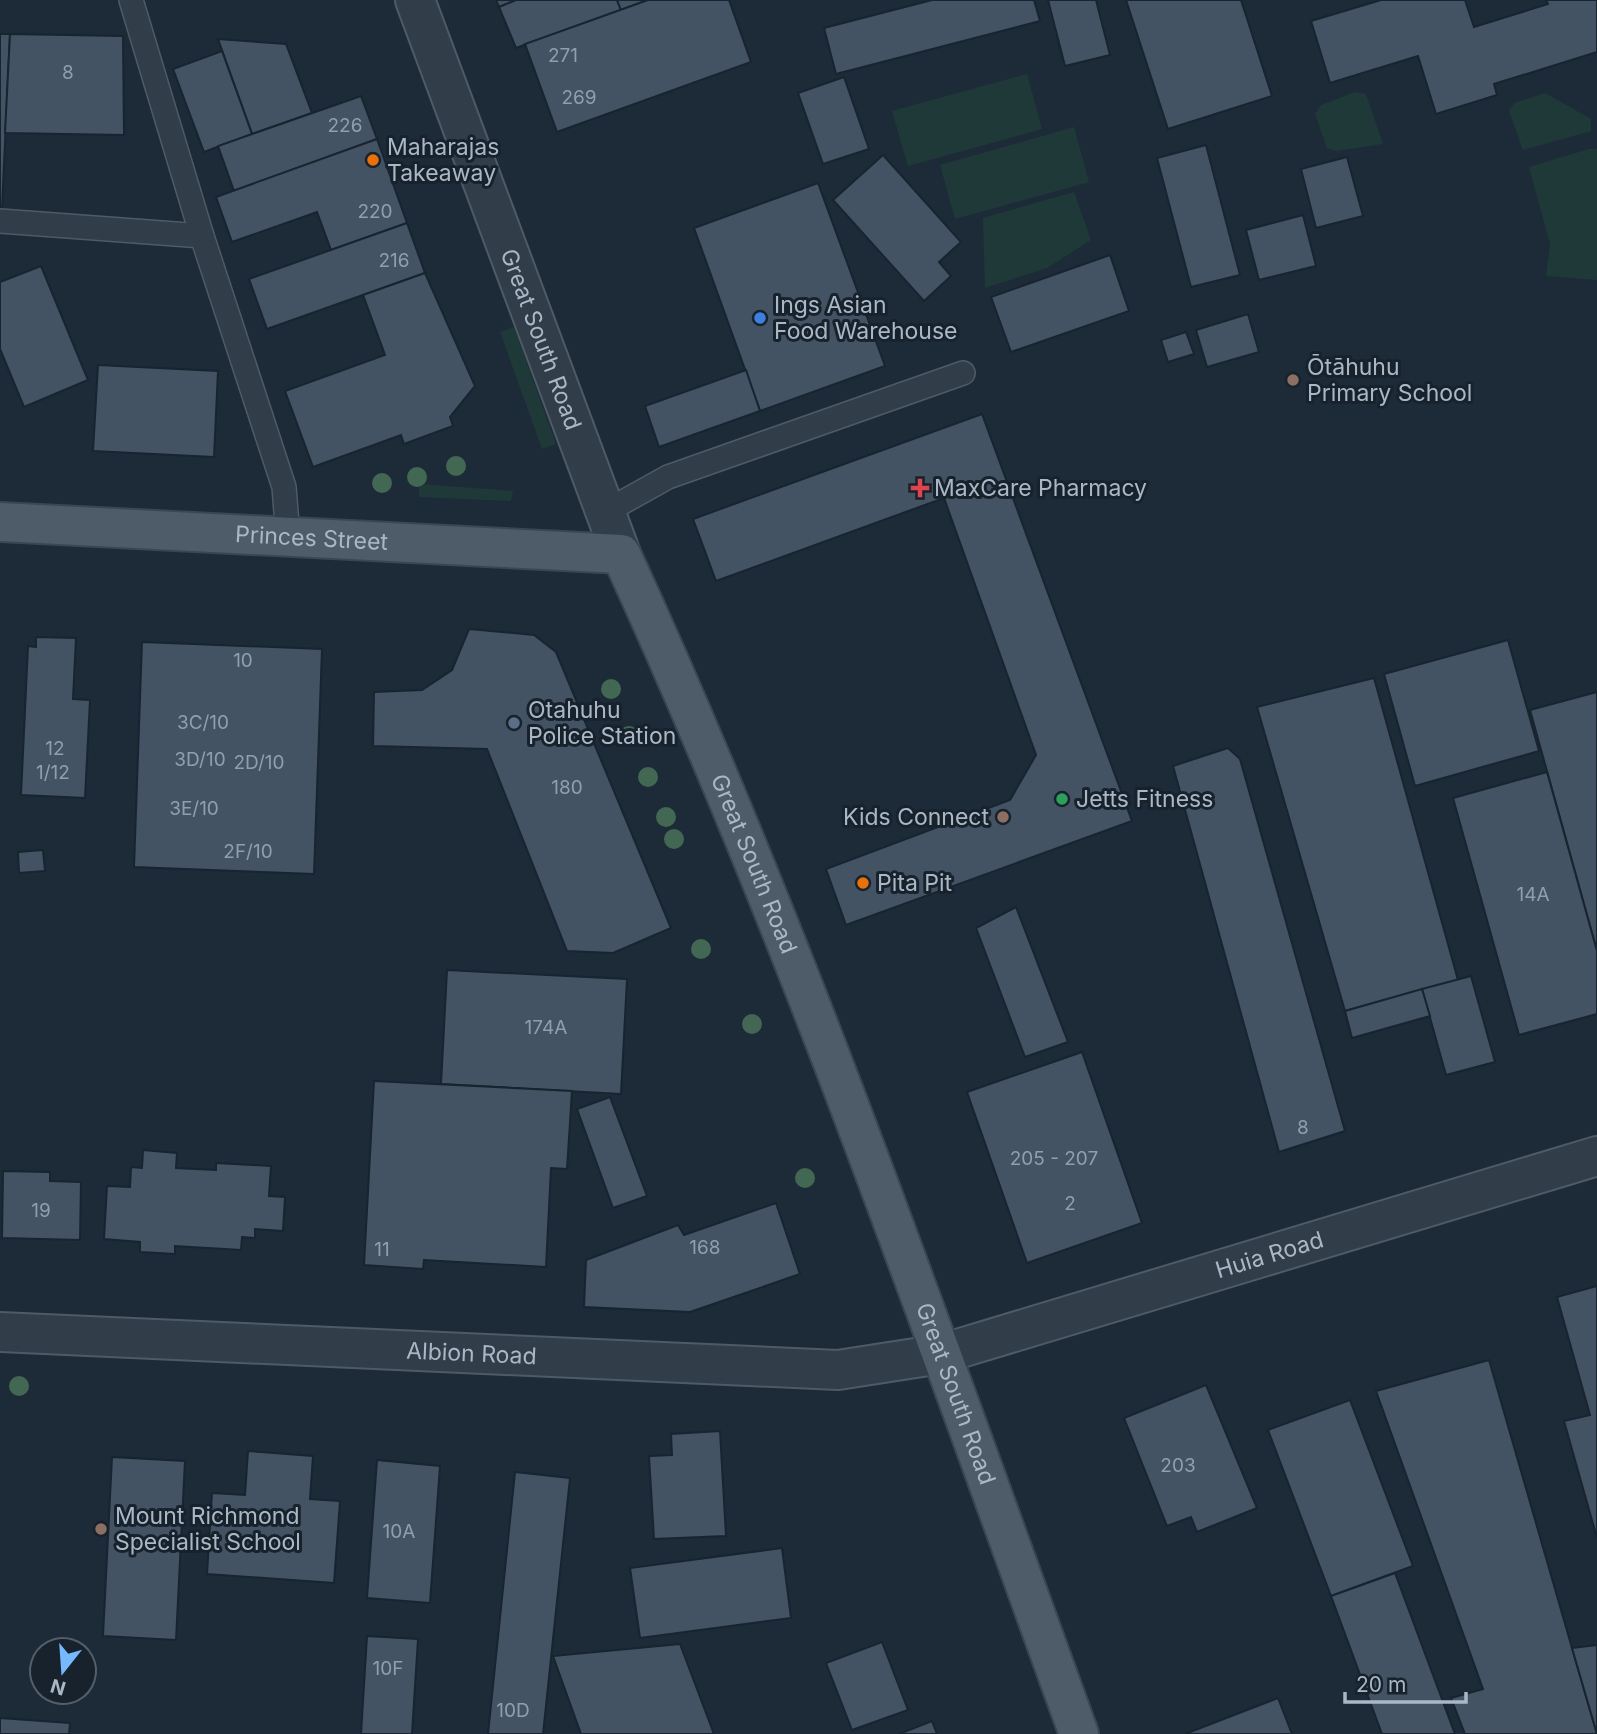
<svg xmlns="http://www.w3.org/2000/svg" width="1597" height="1734" font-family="Inter,sans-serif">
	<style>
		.green { fill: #1f3939 }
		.building { fill: #435363; stroke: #18242f; stroke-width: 2 }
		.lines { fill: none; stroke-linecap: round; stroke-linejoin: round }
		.service-casing { stroke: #4e5b67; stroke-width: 26 }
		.minor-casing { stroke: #4e5b67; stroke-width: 42 }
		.tertiary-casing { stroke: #4e5b67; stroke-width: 42 }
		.primary-casing { stroke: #3a4652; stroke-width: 42 }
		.service { stroke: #313d48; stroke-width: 23 }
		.minor { stroke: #313d48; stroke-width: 38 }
		.tertiary { stroke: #313d48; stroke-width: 38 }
		.primary { stroke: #4e5c69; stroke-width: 38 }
		.tree { fill: #426752 }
		.food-dot { fill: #e8710a; stroke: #17222d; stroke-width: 2.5 }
		.shop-dot { fill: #3f7fe0; stroke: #17222d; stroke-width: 2.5 }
		.education-dot { fill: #8d6e63; stroke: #17222d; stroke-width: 2.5 }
		.health-dot { fill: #e0444e; stroke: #17222d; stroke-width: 2.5 }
		.service-dot { fill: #5c6f8a; stroke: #17222d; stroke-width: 2.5 }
		.leisure-dot { fill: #2e9e5b; stroke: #17222d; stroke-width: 2.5 }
		.labels { text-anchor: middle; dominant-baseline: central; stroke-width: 6; stroke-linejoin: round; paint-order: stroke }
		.number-label { font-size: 19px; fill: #909fad }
		.poi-label { font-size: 23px; fill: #aab8c6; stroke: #17222d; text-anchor: start }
		.street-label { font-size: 23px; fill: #aab8c6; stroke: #17222d }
	</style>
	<rect width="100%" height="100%" fill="#1d2b38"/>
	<g class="green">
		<path d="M1027 74 1042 129 908 166 892 111Z"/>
		<path d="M1355 92 1366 94 1383 144 1336 151 1327 148 1315 114 1321 105Z"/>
		<path d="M1545 93 1591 119V131L1523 150 1509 111 1514 103Z"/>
		<path d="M1074 127 1089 182 955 219 940 165Z"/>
		<path d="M1589 149H1597V280L1546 276 1550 244 1529 167Z"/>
		<path d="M1074 192 1091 240 1047 268 985 288 983 218Z"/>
		<path d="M514 327 556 444 542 449 500 332Z"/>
		<path d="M419 484 513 491 511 501 419 497Z"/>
	</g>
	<g class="building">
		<path d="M496 0H516L499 7Z"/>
		<path d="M516 0H617L621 10 516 48 499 7Z"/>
		<path d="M617 0H648L621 10Z"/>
		<path d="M648 0H729L751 62 557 132 525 44Z"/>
		<path d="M932 0H1034L1040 21 836 74 824 28Z"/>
		<path d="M1048 0H1096L1110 55 1065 66Z"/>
		<path d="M1126 0H1241L1272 96 1168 129Z"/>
		<path d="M1381 0H1465L1474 27 1548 4 1546 0H1597V52L1494 84 1497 95 1436 114 1418 56 1330 83 1311 21Z"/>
		<path d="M0 34H10L2 209H0Z"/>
		<path d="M10 34 123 36 124 135 5 133Z"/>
		<path d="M218 39 286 44 312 113 252 134Z"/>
		<path d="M222 51 252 134 204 152 173 69Z"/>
		<path d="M844 77 869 149 823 164 798 93Z"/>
		<path d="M361 96 377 139 234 191 218 146Z"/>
		<path d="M377 139 407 223 331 250 317 212 232 242 216 197Z"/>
		<path d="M1206 145 1240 275 1191 287 1157 158Z"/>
		<path d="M883 155 961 242 939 262 951 276 924 301 833 200Z"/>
		<path d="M1347 157 1363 216 1316 228 1301 169Z"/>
		<path d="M818 183 885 366 760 411 694 228Z"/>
		<path d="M1303 215 1316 266 1259 280 1246 230Z"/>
		<path d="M407 223 425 273 267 329 249 279Z"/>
		<path d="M1110 255 1129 311 1011 352 991 297Z"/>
		<path d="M41 266 88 380 24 407 0 349V282Z"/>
		<path d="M425 273 475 386 450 417 453 426 404 444 401 435 313 467 285 391 385 355 363 295Z"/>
		<path d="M1248 314 1259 352 1207 367 1196 330Z"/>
		<path d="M1186 332 1194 354 1168 362 1161 340Z"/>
		<path d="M98 365 218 371 214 457 93 451Z"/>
		<path d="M746 370 760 411 659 447 645 406Z"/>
		<path d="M982 414 1132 821 846 925 826 869 1010 800 1036 755 944 498 716 581 693 519Z"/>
		<path d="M469 629 534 635 556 652 671 928 613 953 567 951 487 749 373 746 374 692 422 690 452 670Z"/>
		<path d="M36 637 76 638 73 699 90 700 85 798 21 795 28 646 36 647Z"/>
		<path d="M1508 640 1539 751 1415 786 1384 674Z"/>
		<path d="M142 642 322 649 314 874 134 867Z"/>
		<path d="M1374 678 1458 980 1345 1011 1257 707Z"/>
		<path d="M1597 692V951L1530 710Z"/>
		<path d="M1228 748 1240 759 1345 1131 1279 1152 1173 766Z"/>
		<path d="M1547 772 1597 951V1014L1519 1035 1453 798Z"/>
		<path d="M43 850 45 871 19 873 18 852Z"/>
		<path d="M1016 907 1068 1042 1025 1057 976 928Z"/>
		<path d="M447 970 627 979 621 1094 441 1084Z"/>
		<path d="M1471 976 1495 1062 1446 1075 1422 989Z"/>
		<path d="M1422 989 1430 1016 1352 1038 1345 1011Z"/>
		<path d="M1082 1052 1142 1223 1027 1263 967 1092Z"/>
		<path d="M374 1081 572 1091 567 1169 551 1168 546 1267 424 1260 423 1269 364 1265Z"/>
		<path d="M610 1097 647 1196 613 1208 577 1109Z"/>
		<path d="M143 1150 177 1153 176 1168 216 1170V1163L271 1166 269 1196 285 1197 283 1231 255 1229V1238L242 1237 241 1250 175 1246V1254L140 1252V1242L104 1239 107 1186 130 1187 131 1167 142 1168Z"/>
		<path d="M3 1171 50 1172V1181L81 1182 80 1240 2 1238Z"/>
		<path d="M776 1203 800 1274 690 1312 584 1307 586 1260 678 1225 684 1235Z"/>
		<path d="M1597 1286V1538L1564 1421 1590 1415 1557 1297Z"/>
		<path d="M1489 1360 1572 1648 1597 1734H1465L1451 1698 1483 1689 1376 1391Z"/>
		<path d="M1206 1385 1257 1508 1197 1532 1191 1517 1167 1526 1124 1418Z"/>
		<path d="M1350 1400 1413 1566 1331 1596 1268 1430Z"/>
		<path d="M720 1431 726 1536 654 1539 649 1456 672 1455 671 1434Z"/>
		<path d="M248 1451 313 1456 310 1499 340 1501 334 1583 207 1574 212 1493 245 1495Z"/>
		<path d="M112 1457 185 1461 176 1640 103 1636Z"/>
		<path d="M377 1460 440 1466 430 1603 367 1598Z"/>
		<path d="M515 1472 570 1478 543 1734H488Z"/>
		<path d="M782 1548 791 1618 640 1638 630 1568Z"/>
		<path d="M1395 1573 1455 1734H1382L1331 1596Z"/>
		<path d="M367 1636 418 1639 412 1734H361Z"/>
		<path d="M882 1642 908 1710 852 1730 826 1663Z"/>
		<path d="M680 1644 714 1734H581L553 1656Z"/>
		<path d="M1597 1645V1734L1572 1648Z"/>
		<path d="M1278 1698 1292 1734H1185Z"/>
		<path d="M0 1718 70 1723 69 1734H0Z"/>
		<path d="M932 1721 937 1734H899Z"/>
	</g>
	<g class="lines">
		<defs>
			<g id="service">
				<path d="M131 0 202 236 284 487 288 537"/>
				<path d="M0 221 202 236"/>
				<path d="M605 512 668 477 963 373"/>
			</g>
			<g id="minor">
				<path id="s1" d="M941 1354 1597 1156"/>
			</g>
			<g id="tertiary">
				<path id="s2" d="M415 0 621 554"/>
				<path id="s3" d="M0 1332 838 1370 941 1354"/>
			</g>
			<g id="primary">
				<path id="s4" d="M0 522 621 554C797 937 935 1338 1079 1734"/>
			</g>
		</defs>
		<use href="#service" class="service-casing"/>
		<use href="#minor" class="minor-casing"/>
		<use href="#tertiary" class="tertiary-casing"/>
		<use href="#primary" class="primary-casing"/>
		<use href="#service" class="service"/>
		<use href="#minor" class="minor"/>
		<use href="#tertiary" class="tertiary"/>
		<use href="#primary" class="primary"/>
	</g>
	<g class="tree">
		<circle cx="456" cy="466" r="10"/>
		<circle cx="417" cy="477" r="10"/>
		<circle cx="382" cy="483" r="10"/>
		<circle cx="611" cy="689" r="10"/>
		<circle cx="629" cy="736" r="10"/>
		<circle cx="648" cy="777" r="10"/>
		<circle cx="666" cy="817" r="10"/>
		<circle cx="674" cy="839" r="10"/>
		<circle cx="701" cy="949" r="10"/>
		<circle cx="752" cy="1024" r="10"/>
		<circle cx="805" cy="1178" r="10"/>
		<circle cx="19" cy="1386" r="10"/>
	</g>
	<g class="food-dot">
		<circle cx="373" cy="160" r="7"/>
		<circle cx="863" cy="883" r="7"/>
	</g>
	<circle class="shop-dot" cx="760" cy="318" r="7"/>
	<g class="education-dot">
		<circle cx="1293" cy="380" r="7"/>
		<circle cx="1003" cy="817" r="7"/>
		<circle cx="101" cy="1529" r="7"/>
	</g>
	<path class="health-dot" d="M916.5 477.5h7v7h7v7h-7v7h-7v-7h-7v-7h7z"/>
	<circle class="service-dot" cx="514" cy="723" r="7"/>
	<circle class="leisure-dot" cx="1062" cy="799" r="7"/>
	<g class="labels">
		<g class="number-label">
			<text x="563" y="55">271</text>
			<text x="68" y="72">8</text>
			<text x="579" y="97">269</text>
			<text x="345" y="125">226</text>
			<text x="375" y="211">220</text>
			<text x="394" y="260">216</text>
			<text x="243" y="660">10</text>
			<text x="203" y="722">3C/10</text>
			<text x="55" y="748">12</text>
			<text x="200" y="759">3D/10</text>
			<text x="259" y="762">2D/10</text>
			<text x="53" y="772">1/12</text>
			<text x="567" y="787">180</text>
			<text x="194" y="808">3E/10</text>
			<text x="248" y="851">2F/10</text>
			<text x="1533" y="894">14A</text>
			<text x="546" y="1027">174A</text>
			<text x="1303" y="1127">8</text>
			<text x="1054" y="1158">205 - 207</text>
			<text x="1070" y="1203">2</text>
			<text x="41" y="1210">19</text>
			<text x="705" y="1247">168</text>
			<text x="382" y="1249">11</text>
			<text x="1178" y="1465">203</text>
			<text x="399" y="1531">10A</text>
			<text x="388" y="1668">10F</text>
			<text x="513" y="1710">10D</text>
		</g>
		<g class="poi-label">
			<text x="387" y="147">Maharajas<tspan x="387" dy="26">Takeaway</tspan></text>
			<text x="774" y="305">Ings Asian<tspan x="774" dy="26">Food Warehouse</tspan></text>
			<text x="1307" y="367">Ōtāhuhu<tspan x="1307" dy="26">Primary School</tspan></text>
			<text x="934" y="488">MaxCare Pharmacy</text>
			<text x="528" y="710">Otahuhu<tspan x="528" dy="26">Police Station</tspan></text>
			<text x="1076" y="799">Jetts Fitness</text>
			<text x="989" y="817" text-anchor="end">Kids Connect</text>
			<text x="877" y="883">Pita Pit</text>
			<text x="115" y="1516">Mount Richmond<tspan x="115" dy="26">Specialist School</tspan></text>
		</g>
		<g class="street-label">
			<text stroke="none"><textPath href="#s2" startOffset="362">Great South Road</textPath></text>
			<text stroke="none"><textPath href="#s4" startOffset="312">Princes Street</textPath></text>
			<text stroke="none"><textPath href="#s4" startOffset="959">Great South Road</textPath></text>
			<text stroke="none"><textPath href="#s1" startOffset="343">Huia Road</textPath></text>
			<text stroke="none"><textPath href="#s3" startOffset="472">Albion Road</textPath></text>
			<text stroke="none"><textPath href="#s4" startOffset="1526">Great South Road</textPath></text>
		</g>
	</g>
	<g transform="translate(63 1671) rotate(197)"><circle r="33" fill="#17222d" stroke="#525e6a" stroke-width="2"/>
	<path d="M0-5L12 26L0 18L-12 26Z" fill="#76b9ff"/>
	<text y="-10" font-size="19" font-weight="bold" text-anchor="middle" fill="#aab8c6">N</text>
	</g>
	<path d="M1345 1692v10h121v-10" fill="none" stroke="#aab8c6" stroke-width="3.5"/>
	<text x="1356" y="1692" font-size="21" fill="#aab8c6" stroke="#17222d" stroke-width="5" paint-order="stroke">20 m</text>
</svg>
